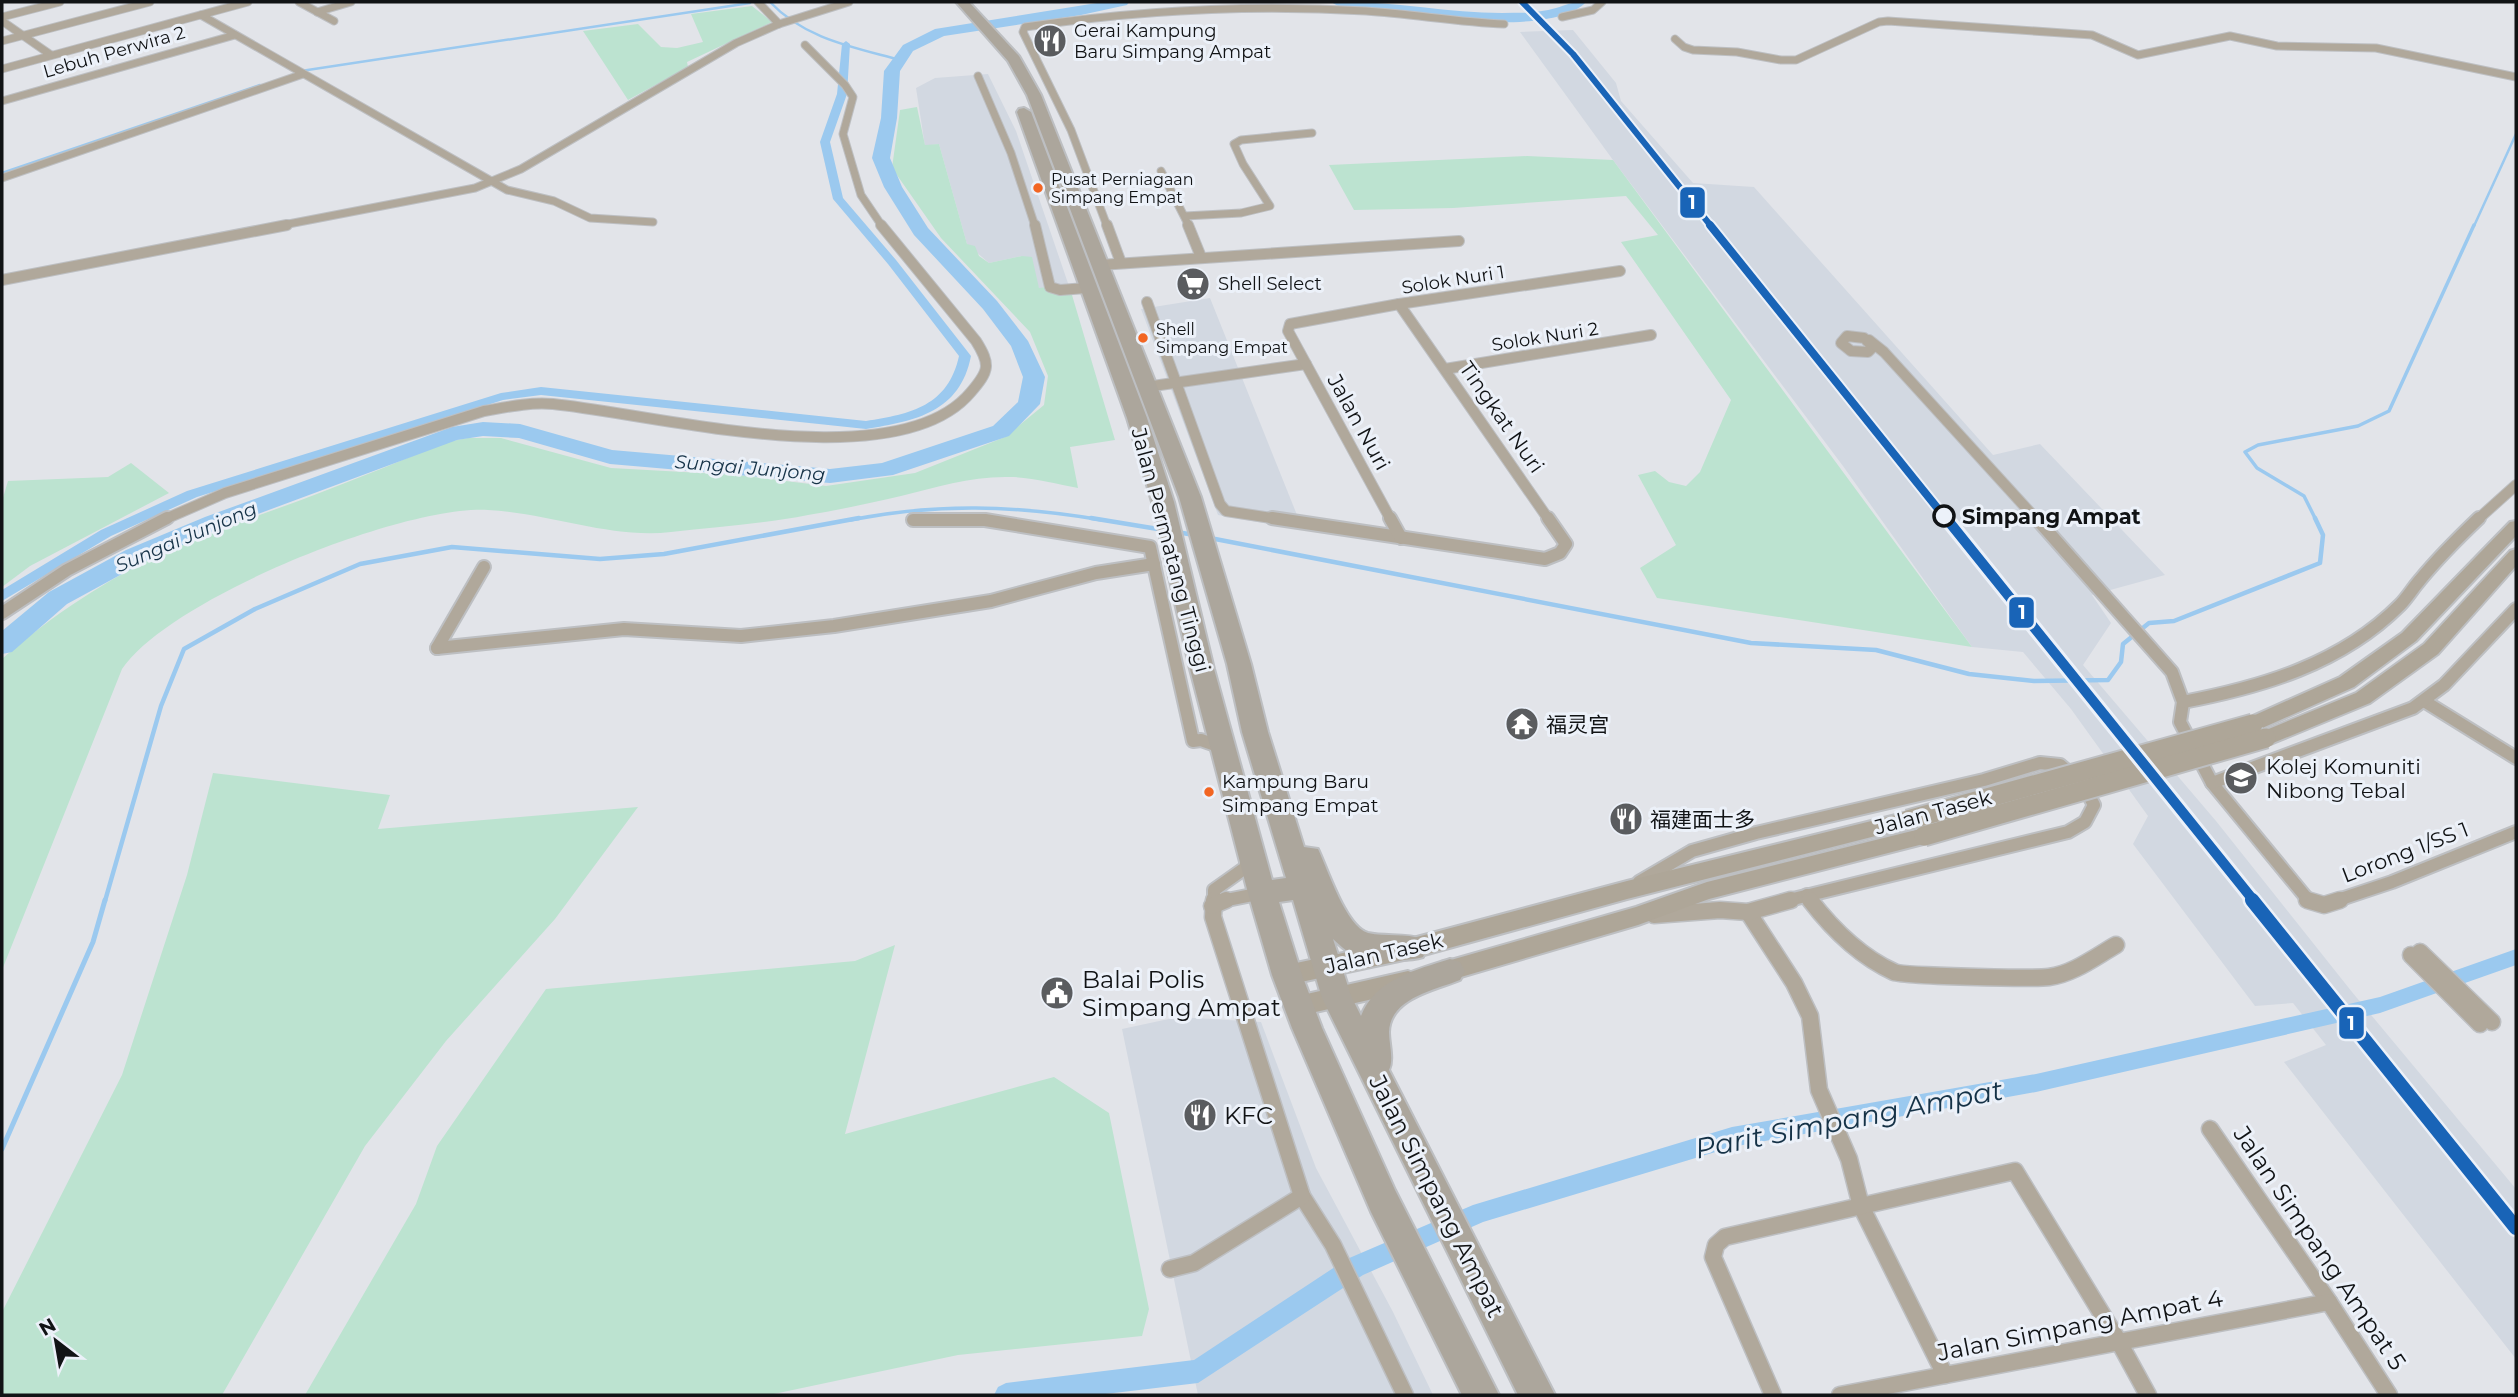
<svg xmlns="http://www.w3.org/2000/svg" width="2518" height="1397" font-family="Montserrat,'Noto Sans SC',sans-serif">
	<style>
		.built { fill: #d2d8e1 }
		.green { fill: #bce3d0 }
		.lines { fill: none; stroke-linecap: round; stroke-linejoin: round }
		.stream-far3 { stroke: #9bc9ef; stroke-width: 2.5 }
		.stream-far2 { stroke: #9bc9ef; stroke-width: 3.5 }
		.stream-far1 { stroke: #9bc9ef; stroke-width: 4.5 }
		.stream { stroke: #9bc9ef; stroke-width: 5 }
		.canal { fill: #9bc9ef; fill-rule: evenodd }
		.river { fill: #9bc9ef; fill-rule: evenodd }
		.street-far3-casing { stroke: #bdbfc2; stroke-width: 9 }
		.street-far2-casing { stroke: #bdbfc2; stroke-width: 12 }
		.street-far1-casing { stroke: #bdbfc2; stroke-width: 16 }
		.street-casing { stroke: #bdbfc2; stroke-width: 19 }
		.secondary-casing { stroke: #bdbfc2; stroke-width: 4 }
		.highway-casing { stroke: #bdbfc2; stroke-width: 4 }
		.street-far3 { stroke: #b0a89b; stroke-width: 7 }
		.street-far2 { stroke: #b0a89b; stroke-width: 10 }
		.street-far1 { stroke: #b0a89b; stroke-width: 12 }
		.street { stroke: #b0a89b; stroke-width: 16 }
		.secondary { fill: #aea698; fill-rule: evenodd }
		.highway { fill: #aca69c; fill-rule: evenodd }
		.secondary-bridge-casing { stroke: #bdbfc2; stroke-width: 23; stroke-linecap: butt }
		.secondary-bridge { stroke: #aea698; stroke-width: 19 }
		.rail-1-far3-casing { stroke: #ecf1f9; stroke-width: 10 }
		.rail-1-far2-casing { stroke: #ecf1f9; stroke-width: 12 }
		.rail-1-far1-casing { stroke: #ecf1f9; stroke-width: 16 }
		.rail-1-casing { stroke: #ecf1f9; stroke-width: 19 }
		.rail-1-far3 { stroke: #1964b7; stroke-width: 6 }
		.rail-1-far2 { stroke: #1964b7; stroke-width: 8 }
		.rail-1-far1 { stroke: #1964b7; stroke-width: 10 }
		.rail-1 { stroke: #1964b7; stroke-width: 14 }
		.bus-dot { fill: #f26522; stroke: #ecf1f9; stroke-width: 2.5 }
		.stop-dot { fill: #ecf1f9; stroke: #111315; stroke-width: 3.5 }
		.labels { text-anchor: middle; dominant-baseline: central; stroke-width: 6; stroke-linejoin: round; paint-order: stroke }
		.far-bus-label { font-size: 16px; fill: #111315; stroke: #ecf1f9; text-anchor: start }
		.far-poi-label { font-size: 18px; fill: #111315; stroke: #ecf1f9; text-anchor: start }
		.far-street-label { font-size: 18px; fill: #111315; stroke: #ecf1f9 }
		.far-water-label { font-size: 19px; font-style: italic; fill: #153247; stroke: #ecf1f9 }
		.bus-label { font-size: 19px; fill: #111315; stroke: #ecf1f9; text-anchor: start }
		.street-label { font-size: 21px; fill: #111315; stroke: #ecf1f9 }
		.stop-label { font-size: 21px; font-weight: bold; fill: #111315; stroke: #ecf1f9; text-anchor: start }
		.poi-label { font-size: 21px; fill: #111315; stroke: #ecf1f9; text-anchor: start }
		.near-poi-label { font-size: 24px; fill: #111315; stroke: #ecf1f9; text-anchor: start }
		.near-street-label { font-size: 24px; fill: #111315; stroke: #ecf1f9 }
		.near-water-label { font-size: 28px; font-style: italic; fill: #153247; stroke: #ecf1f9 }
		.line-badge { stroke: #ecf1f9; stroke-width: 2.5 }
		.badge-label { font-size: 19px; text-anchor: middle; font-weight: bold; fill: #fff }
	</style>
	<rect width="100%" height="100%" fill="#e2e4e9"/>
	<g class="built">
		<path d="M1573 30 1616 83 1621 101 1693 183 1754 187 1993 455 2040 444 2165 575 2092 595 2111 623 2083 665 2216 821 2352 992 2516 1189V1359L2284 1062 2326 1045 2293 1003 2255 1006 2133 844 2148 816 2071 709 2023 652 1972 647 1843 466 1613 160 1520 32Z"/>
		<path d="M988 74 1016 131 1072 295 1039 288 1022 256 989 263 967 244 939 144 925 146 916 88 935 78Z"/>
		<path d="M1210 298 1303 530 1218 515 1141 309Z"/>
		<path d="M1178 1017 1261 1022 1316 1168 1393 1312 1433 1395H1198L1122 1029Z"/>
	</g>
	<g class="green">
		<path d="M752 6 772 22 687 62 688 67 628 100 583 31 638 24 661 47 677 48 703 42 691 14Z"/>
		<path d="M917 107 925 145 939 144 967 244 975 246 979 256 989 263 1022 256 1032 257 1039 288 1048 287V290L1072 295 1115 440 1070 447 1078 488C1056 484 1032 477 1010 477 972 476 937 487 901 496 870 503 839 510 808 515 763 524 716 527 671 532 611 539 548 513 488 510 403 505 170 598 122 669L2 970V659C51 616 107 579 167 551 218 528 271 512 322 492 364 476 405 459 446 442L468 438H501L611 468 738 475 826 486 915 473 1005 437 1044 405 1048 376 1030 332 941 238 892 168 900 110Z"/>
		<path d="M1527 156 1613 160 1972 647 1657 598 1640 568 1676 545 1638 475 1655 471 1669 482 1686 486 1700 472 1731 400 1621 242 1658 235 1626 196 1453 208 1354 210 1329 165Z"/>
		<path d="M131 463 169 493 30 566 2 587V501L8 481 108 477Z"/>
		<path d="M213 773 390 795 378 829 638 807 555 919 446 1041 365 1146 222 1395H2V1312L122 1075 187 875Z"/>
		<path d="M895 945 845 1134 1054 1077 1109 1113 1149 1309 1142 1336 958 1355 769 1395H305L416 1204 437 1146 546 989 855 961Z"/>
	</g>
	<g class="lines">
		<g class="stream-far3">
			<path d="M770 2C805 39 853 47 900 60"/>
			<path d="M301 71 750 3"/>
			<path d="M2 173 260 85"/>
			<path d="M2474 226 2516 134"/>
		</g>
		<g class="stream-far2">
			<path d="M850 520C937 503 1014 505 1102 520"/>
			<path d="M2316 520 2304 496 2257 468 2245 452 2258 445 2358 426 2389 411 2474 225"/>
		</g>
		<g class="stream-far1">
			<path d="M1091 518 1164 530"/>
			<path d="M1176 532 1195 535"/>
			<path d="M1210 538 1751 643 1876 650 1969 674 2034 681 2108 680 2121 662 2123 644 2149 623 2174 621 2320 563 2323 535 2315 518"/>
			<path d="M105 901 161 706 184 649 255 609 360 564 452 547 600 559 664 554 859 518"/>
		</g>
		<path class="stream" d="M2 1149 93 942 105 900"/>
		<g class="canal">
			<path d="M846 41 850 44 847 94 830 142 843 198 896 260 971 356C960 412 916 421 866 429L541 395 503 400 197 497 111 536 2 601V590L101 530 187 491 501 393 541 387 866 421C911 414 948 406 959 356L888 264 833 199 820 142 837 94 842 44Z"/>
			<path d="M2516 949V965L2380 1013 2036 1092 1732 1147 1483 1222 1363 1275 1198 1383 1097 1395H994L998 1387 1006 1383 1194 1360 1347 1259 1473 1205 1732 1127 2036 1074 2380 997Z"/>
		</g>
		<g class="river">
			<path d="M1103 2H1129L1127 5 1081 15 944 36 913 51 900 71 897 118 890 158 902 187 928 228 997 301 1028 341 1045 377 1040 404 1009 436 893 475 830 483 610 464 519 438 483 436 457 440 223 527 144 562 67 604 12 652 2 654V631L49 592 126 550 205 517 452 427 483 422 520 424 612 450 830 469 882 463 993 426 1018 402 1023 377 1011 346 983 309 914 235 884 187 872 158 881 118 884 71 903 45 935 29Z"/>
			<path d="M1331 2C1388 0 1445 13 1502 13 1520 13 1539 13 1556 8 1567 5 1574 1 1586 2 1550 41 1389 13 1338 6Z"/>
		</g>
		<defs>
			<g id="street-far3">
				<path d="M299 2 334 21"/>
				<path d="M758 2 779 24"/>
				<path d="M317 12 351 2"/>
				<path d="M201 15 507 190 554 201 590 218 653 222"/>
				<path d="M2 17 60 2"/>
				<path d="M1562 17 1593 10 1602 2"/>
				<path d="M2 21 51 55"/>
				<path d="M1675 39 1684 47 1693 50 1737 52 1781 60H1796L1879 22 1888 21 2092 35 2138 55 2230 36 2277 46 2376 48 2516 77"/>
				<path d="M2 41 150 2"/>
				<path d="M805 45 845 85 853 97 843 134 861 195 882 226"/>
				<path d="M2 69 248 2"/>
				<path d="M978 76 1011 153 1035 226"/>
				<path d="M2 101 235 35"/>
				<path d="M1161 171 1189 226"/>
				<path d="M2 178 303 74"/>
				<path d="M1185 216 1241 213 1270 206 1243 164 1234 144 1241 140 1312 133"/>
				<path d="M278 226 475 188 521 169 736 43 779 24 849 2"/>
				<path d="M1107 226 1071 130 1023 32 1025 27C1138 10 1252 4 1366 11 1412 14 1458 22 1504 24"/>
			</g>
			<g id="street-far2">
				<path d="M1035 225 1050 287 1060 290 1086 288"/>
				<path d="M1107 225 1121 263"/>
				<path d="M1188 225 1201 257"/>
				<path d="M1100 265 1459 241"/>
				<path d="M2 280 287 225"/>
				<path d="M1147 302 1220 504 1226 511 1284 520"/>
				<path d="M1399 304 1549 520"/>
				<path d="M1847 336 1864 338 1873 347 1868 352 1851 351 1841 343Z"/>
				<path d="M1869 340 1884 352 2037 520"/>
				<path d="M1445 369 1651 335"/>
				<path d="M1146 387 1306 364"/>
				<path d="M163 520 225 493 484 411C507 407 529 402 553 404 655 414 898 480 971 392 989 371 991 365 976 341L881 225"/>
				<path d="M1391 520 1288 331 1290 324 1399 304 1620 271"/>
				<path d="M2477 520 2516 485"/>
			</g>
			<g id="street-far1">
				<path d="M1272 518 1545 559 1560 553 1566 544 1548 518"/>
				<path d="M1390 518 1401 538"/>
				<path d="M2036 518 2172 672 2183 702 2180 722 2212 783 2309 901"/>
				<path d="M913 520H985L1150 547 1193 741 1201 740 1224 748"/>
				<path d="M2 613 67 570 167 518"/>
				<path d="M437 648 624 629 741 636 834 626 991 601 1096 573 1154 564"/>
				<path d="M437 648 484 567"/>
				<path d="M2424 701 2516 758"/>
				<path d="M2183 702C2262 687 2341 664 2400 605 2407 598 2413 588 2420 580 2438 558 2458 538 2479 518"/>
				<path d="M2212 783 2413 708 2444 685 2516 609"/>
				<path d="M1639 882 1692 851 1756 833 1984 780 2040 763 2060 765 2083 784 2094 805 2085 822 2068 832 1785 901"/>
				<path d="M1807 895 1812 901"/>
				<path d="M1214 901V890L1245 868 1248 856"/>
				<path d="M1222 901 1262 893"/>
				<path d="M2335 901 2392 882 2516 832"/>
			</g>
			<g id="street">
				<path d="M1214 900 1213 917 1302 1196 1333 1245 1405 1395"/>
				<path d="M1810 900C1833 930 1859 956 1894 972 1902 976 2034 979 2049 977 2073 974 2095 957 2116 945"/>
				<path d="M2307 900 2324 905 2340 900"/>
				<path d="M1212 906 1226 900"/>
				<path d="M1748 912 1794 983 1810 1016 1819 1090 1849 1159 1861 1206 1945 1375"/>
				<path d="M1654 915 1720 910 1748 912 1791 900"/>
				<path d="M2420 952 2492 1022"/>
				<path d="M2411 955 2480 1024"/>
				<path d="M2210 1129 2329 1302 2389 1395"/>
				<path d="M1170 1269 1194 1263 1302 1196"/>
				<path d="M1773 1395 1713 1257 1716 1245 1725 1237 2015 1171 2119 1342 2148 1395"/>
				<path d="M1840 1395 2329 1302"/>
			</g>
			<g id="secondary">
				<path d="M2516 521V536L2416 641 2354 687 2260 729H2246L2243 724 2246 719 2340 677 2402 633 2510 522Z"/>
				<path d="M2516 549V566L2438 654 2370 703 2273 743 2266 745 2259 743 2256 738 2259 733 2356 693 2424 644 2510 551Z"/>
				<path d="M1908 812 1915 814 1918 820 1915 826 1627 899 1413 958 1287 985 1279 982 1276 975 1279 968 1287 965 1413 938 1627 881Z"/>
				<path d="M1924 828 1931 830 1935 836 1931 842 1709 899 1638 925 1437 984 1429 981 1426 974 1429 967 1437 964 1636 907 1707 882Z"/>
				<path d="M1408 971 1416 974 1420 981 1416 988 1408 991 1298 1016 1290 1013 1286 1006 1290 999 1298 996Z"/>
			</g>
			<path id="highway" d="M956 2H969L1019 56 1041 95 1201 497 1251 664 1268 732 1304 847 1318 849C1328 870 1346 927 1368 933 1386 937 1405 933 1423 939L1427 948 1423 957C1408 962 1365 960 1351 953 1344 950 1339 944 1333 939L1351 996 1361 1016C1375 979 1416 970 1450 959L1460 962 1465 971 1460 980C1435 990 1390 998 1389 1032 1389 1044 1394 1059 1389 1070L1555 1395H1518L1322 998 1293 900 1279 902 1302 975 1322 1028 1395 1190 1499 1395H1462L1371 1212 1292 1028 1272 975 1248 893 1190 669 1152 502 1127 418 1017 112 1019 109 1024 108 1031 112 1147 418 1174 502 1214 669 1272 880 1286 878 1242 732 1227 664 1179 497 1027 95 1008 61Z"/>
		</defs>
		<use href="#street-far3" class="street-far3-casing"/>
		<use href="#street-far2" class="street-far2-casing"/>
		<use href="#street-far1" class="street-far1-casing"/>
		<use href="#street" class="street-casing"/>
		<use href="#secondary" class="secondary-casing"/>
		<use href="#highway" class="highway-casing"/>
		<use href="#street-far3" class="street-far3"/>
		<use href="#street-far2" class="street-far2"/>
		<use href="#street-far1" class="street-far1"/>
		<use href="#street" class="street"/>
		<use href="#secondary" class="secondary"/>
		<use href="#highway" class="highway"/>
		<defs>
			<g id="secondary-bridge">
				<path d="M1908 820 2253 724"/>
				<path d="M1924 836 2266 738"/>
			</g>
		</defs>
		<use href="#secondary-bridge" class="secondary-bridge-casing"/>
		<use href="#secondary-bridge" class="secondary-bridge"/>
		<defs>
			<path id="rail-1-far3" d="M1522 2 1573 54 1711 226"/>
			<path id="rail-1-far2" d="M1710 225 1947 520"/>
			<path id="rail-1-far1" d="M1946 518 2254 901"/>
			<path id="rail-1" d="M2252 900 2516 1228"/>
		</defs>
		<use href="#rail-1-far3" class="rail-1-far3-casing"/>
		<use href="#rail-1-far2" class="rail-1-far2-casing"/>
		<use href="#rail-1-far1" class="rail-1-far1-casing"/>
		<use href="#rail-1" class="rail-1-casing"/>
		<use href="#rail-1-far3" class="rail-1-far3"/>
		<use href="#rail-1-far2" class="rail-1-far2"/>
		<use href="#rail-1-far1" class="rail-1-far1"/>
		<use href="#rail-1" class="rail-1"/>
	</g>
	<defs>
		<symbol id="restaurant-disc" viewBox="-11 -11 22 22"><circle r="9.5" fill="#5a5c5f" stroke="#ecf1f9"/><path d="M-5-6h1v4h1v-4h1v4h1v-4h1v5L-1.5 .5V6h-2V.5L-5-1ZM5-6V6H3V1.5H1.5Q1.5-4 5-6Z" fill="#fff"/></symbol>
		<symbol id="supermarket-disc" viewBox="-11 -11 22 22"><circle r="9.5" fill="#5a5c5f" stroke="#ecf1f9"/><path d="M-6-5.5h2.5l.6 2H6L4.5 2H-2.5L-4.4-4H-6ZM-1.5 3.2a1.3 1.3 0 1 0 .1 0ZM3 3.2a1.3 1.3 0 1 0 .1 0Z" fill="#fff"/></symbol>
		<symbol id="temple-disc" viewBox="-11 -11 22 22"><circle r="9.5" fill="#5a5c5f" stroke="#ecf1f9"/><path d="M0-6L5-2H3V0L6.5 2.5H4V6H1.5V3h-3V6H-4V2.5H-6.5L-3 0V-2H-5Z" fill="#fff"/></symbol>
		<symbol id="university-disc" viewBox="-11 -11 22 22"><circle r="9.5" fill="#5a5c5f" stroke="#ecf1f9"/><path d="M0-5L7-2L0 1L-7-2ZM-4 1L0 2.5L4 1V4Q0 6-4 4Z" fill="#fff"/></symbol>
		<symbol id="civic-disc" viewBox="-11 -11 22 22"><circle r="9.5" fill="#5a5c5f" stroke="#ecf1f9"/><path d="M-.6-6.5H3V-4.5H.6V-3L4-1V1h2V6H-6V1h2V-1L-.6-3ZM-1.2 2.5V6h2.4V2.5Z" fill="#fff"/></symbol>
	</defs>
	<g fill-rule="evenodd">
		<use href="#restaurant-disc" x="1031" y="22" width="38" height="38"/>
		<use href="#supermarket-disc" x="1174" y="265" width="38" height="38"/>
		<use href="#temple-disc" x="1503" y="705" width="38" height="38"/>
		<use href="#university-disc" x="2222" y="759" width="38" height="38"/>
		<use href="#restaurant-disc" x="1607" y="800" width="38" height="38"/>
		<use href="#civic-disc" x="1038" y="974" width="38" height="38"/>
		<use href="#restaurant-disc" x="1181" y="1096" width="38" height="38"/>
	</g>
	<g class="bus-dot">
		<circle cx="1038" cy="188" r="6"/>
		<circle cx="1143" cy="338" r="6"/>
		<circle cx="1209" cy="792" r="6"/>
	</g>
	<circle class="stop-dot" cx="1944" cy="516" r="10"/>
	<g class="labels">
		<g class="far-bus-label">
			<text x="1051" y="179">Pusat Perniagaan<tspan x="1051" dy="18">Simpang Empat</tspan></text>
			<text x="1156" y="329">Shell<tspan x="1156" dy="18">Simpang Empat</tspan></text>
		</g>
		<g class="far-poi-label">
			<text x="1074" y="31">Gerai Kampung<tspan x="1074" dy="21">Baru Simpang Ampat</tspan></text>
			<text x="1218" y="284">Shell Select</text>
		</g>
		<g class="far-street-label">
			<text transform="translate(114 52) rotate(-16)">Lebuh Perwira 2</text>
			<text transform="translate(1453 280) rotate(-9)">Solok Nuri 1</text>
			<text transform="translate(1545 337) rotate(-9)">Solok Nuri 2</text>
		</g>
		<g class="far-water-label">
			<text transform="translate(750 468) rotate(5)">Sungai Junjong</text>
			<text transform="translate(186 537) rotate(-23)">Sungai Junjong</text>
		</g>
		<g class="bus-label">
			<text x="1222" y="781">Kampung Baru<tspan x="1222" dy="24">Simpang Empat</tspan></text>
		</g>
		<g class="street-label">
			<text transform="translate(1502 417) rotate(55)">Tingkat Nuri</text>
			<text transform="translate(1359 422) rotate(61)">Jalan Nuri</text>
			<text transform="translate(1171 550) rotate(75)">Jalan Permatang Tinggi</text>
			<text transform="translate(1933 812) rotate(-15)">Jalan Tasek</text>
			<text transform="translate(2405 852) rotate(-21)">Lorong 1/SS 1</text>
			<text transform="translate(1384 953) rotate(-13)">Jalan Tasek</text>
		</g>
		<g class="stop-label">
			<text x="1962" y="516">Simpang Ampat</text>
		</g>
		<g class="poi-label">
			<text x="1546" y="724">福灵宫</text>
			<text x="2266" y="766">Kolej Komuniti<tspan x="2266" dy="24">Nibong Tebal</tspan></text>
			<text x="1650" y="819">福建面士多</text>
		</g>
		<g class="near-poi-label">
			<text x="1082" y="979">Balai Polis<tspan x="1082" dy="28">Simpang Ampat</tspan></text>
			<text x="1224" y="1115">KFC</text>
		</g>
		<g class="near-street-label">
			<text transform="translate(1437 1196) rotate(63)">Jalan Simpang Ampat</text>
			<text transform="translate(2320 1248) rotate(56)">Jalan Simpang Ampat 5</text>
			<text transform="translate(2080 1325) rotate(-11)">Jalan Simpang Ampat 4</text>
		</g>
		<g class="near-water-label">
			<text transform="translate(1849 1119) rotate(-11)">Parit Simpang Ampat</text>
		</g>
	</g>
	<g class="line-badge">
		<rect x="1679" y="186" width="27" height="33" rx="7" fill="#1964b7"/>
		<rect x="2008" y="596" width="27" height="33" rx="7" fill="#1964b7"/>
		<rect x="2338" y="1006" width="27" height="34" rx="7" fill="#1964b7"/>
	</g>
	<g class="badge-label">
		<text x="1692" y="209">1</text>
		<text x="2022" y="619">1</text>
		<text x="2351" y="1030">1</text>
	</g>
	<rect width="2518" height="1397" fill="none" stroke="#111315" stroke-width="7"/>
	<g transform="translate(56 1341) rotate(329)" stroke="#ecf1f9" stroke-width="5" paint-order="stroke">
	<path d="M0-5L12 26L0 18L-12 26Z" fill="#111315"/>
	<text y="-10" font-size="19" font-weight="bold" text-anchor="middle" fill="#111315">N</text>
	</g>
</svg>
